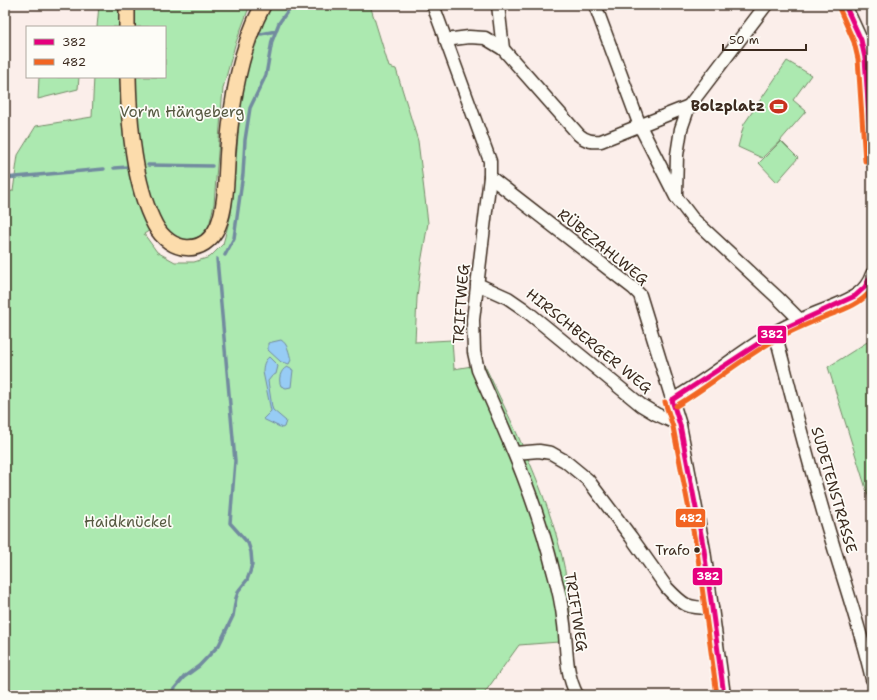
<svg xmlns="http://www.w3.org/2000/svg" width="877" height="700" font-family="'Shantell Sans',sans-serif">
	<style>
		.green { fill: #ace9b0; stroke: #748a67 }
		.water { fill: #97ccf5; stroke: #728b9f }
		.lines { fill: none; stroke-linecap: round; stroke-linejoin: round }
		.stream { stroke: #728b9f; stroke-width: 3.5 }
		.minor-casing { stroke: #3b2a1e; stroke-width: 15 }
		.major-casing { stroke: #3b2a1e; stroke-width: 18 }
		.minor { stroke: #fdfcf7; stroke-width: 12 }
		.major { stroke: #fcdcac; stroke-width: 15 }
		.bus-1-casing { stroke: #fdfcf7; stroke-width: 8 }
		.bus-2-casing { stroke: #fdfcf7; stroke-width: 8 }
		.bus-1 { stroke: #e5007d; stroke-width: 5 }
		.bus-2 { stroke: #f26522; stroke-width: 5 }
		.bus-dot { fill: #3b2a1e; stroke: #fdfcf7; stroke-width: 1.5 }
		.labels { text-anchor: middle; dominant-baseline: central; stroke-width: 3.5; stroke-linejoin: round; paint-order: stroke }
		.bus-label { font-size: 14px; fill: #3b2a1e; stroke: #fdfcf7; text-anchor: end }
		.poi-label { font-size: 15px; font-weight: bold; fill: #3b2a1e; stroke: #fdfcf7; text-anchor: end }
		.park-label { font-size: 15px; fill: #575a42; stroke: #fdfcf7 }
		.street-label { font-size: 15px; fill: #3b2a1e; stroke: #fdfcf7 }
		.line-badge { stroke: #fdfcf7; stroke-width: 1.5 }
		.badge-label { font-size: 11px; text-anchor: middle; font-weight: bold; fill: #fff }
	</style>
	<rect width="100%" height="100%" fill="#fbeeea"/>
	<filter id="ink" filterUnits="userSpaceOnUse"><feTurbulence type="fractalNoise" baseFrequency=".025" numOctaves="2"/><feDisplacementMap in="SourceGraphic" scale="8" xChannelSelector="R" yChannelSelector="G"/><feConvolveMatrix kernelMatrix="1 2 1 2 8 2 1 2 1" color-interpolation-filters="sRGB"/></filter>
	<g filter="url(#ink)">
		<g class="green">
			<path d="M99 5H250L235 45 223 88 214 204 209 226 200 236 186 242 176 239 161 223 144 234 157 252 175 262H194L210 257 223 244 231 214 241 102 250 53 269 5H370L389 67 396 69 418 141 428 223 421 263 417 298 415 342 452 340 454 369 484 364C512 423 542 482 559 545 568 576 570 609 572 641L519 645 483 695H5V192L13 191 18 155 36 126 92 117 94 77H165V27H97Z"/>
			<path d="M787 61 811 75 793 100 806 111 780 141 762 158 738 147 744 124Z"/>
			<path d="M39 77H79L78 89 38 99Z"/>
			<path d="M781 141 798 158 777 182 759 163Z"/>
			<path d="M872 339V508L828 367Z"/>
		</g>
		<g class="water">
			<path d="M281 340C288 344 289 353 291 360L289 364 281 362 268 350V343Z"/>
			<path d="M269 357 278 366 276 374 272 376 268 381 272 407 273 410 286 421 284 427 282 428 263 419 271 411 263 372C263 366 264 361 269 357Z"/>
			<path d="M287 367 293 370 291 387 286 388 281 386C278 380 280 370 287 367Z"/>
		</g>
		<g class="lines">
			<g class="stream">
				<path d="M261 34 276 31"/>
				<path d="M148 165 212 166"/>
				<path d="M114 168 128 167"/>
				<path d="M5 178 104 169"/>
				<path d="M225 255 234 238 243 174 245 140 250 108 266 75 272 41 279 23 292 5"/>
				<path d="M169 695 184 677 199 666 219 645 233 616 236 598 239 590 247 580 250 572 252 564 251 552 248 543 230 523 235 461 217 259"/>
			</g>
			<defs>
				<g id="minor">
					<path d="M433 5 490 161V177L473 320 474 352 478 370C507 436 536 499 553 570 558 587 562 606 564 624 567 648 565 673 577 695"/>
					<path d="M498 5 503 49"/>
					<path d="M595 5 640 126 676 197 692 218 779 299 799 319"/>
					<path d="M845 5 861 40 865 58 872 161"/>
					<path d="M445 40 469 37 485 38 503 49 579 135C586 141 592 142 601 141L689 106"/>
					<path d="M490 177 633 288 640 295 680 425 704 550 724 695"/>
					<path d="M676 194 677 155 681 129 689 106 766 5"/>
					<path d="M477 284 508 298 524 309 641 405 656 414 680 425"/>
					<path d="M775 332C793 401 810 470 831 538 845 585 861 631 872 679"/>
					<path d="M672 400C706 381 735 356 768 336 788 324 808 316 829 308 848 300 865 295 872 274"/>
					<path d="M515 453 539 451 551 453 565 461 588 480 631 537 667 588C684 606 687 608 712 608"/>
				</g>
				<g id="major">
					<path d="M127 5V27"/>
					<path d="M128 77C129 122 133 184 155 225 170 253 204 257 218 226 227 205 226 171 228 148 232 99 240 49 263 5"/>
				</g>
			</defs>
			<use href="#minor" class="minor-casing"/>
			<use href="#major" class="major-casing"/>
			<use href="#minor" class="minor"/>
			<use href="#major" class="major"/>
			<defs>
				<g id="bus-1">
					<path d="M845 5 861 40 865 58 872 161"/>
					<path d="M672 400 680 425 704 550 724 695"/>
					<path d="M672 400 776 332 855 296 865 287 872 274"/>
				</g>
				<g id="bus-2">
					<path d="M839 8 854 42 858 59 865 161"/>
					<path d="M665 402 673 427 697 551 717 695"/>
					<path d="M676 406C709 386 739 361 773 341 788 332 805 325 822 318 840 311 861 305 872 289"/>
				</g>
			</defs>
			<use href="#bus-1" class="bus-1-casing"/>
			<use href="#bus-2" class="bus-2-casing"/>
			<use href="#bus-1" class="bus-1"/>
			<use href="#bus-2" class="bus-2"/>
		</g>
	</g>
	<defs>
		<symbol id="stadium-bare" viewBox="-9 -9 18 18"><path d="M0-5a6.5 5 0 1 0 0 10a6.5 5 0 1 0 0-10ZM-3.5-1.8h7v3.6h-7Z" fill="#c8321e" stroke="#fdfcf7" stroke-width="2.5" paint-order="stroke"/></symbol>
	</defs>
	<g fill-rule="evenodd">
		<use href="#stadium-bare" x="766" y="94" width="25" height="25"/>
	</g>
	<circle class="bus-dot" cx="697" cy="550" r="3.5"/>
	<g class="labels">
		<g class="bus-label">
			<text x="690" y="550">Trafo</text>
		</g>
		<g class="poi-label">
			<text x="765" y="106">Bolzplatz</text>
		</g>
		<g class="park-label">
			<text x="182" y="112">Vor'm Hängeberg</text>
			<text x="128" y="522">Haidknückel</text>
		</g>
		<g class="street-label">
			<text transform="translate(603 247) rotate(39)">RÜBEZAHLWEG</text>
			<text transform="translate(461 304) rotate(-86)">TRIFTWEG</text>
			<text transform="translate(589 341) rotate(39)">HIRSCHBERGER WEG</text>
			<text transform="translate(834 490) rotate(74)">SUDETENSTRASSE</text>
			<text transform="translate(576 612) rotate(81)">TRIFTWEG</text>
		</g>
	</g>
	<g class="line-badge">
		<rect x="757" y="325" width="30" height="19" rx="4" fill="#e5007d"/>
		<rect x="675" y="508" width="31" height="20" rx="4" fill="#f26522"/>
		<rect x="692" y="567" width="31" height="19" rx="4" fill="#e5007d"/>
	</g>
	<g class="badge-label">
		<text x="772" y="338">382</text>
		<text x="691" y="522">482</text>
		<text x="708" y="580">382</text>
	</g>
	<rect width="877" height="700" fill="none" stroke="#fdfcf7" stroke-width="20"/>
	<rect x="10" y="10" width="857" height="680" fill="none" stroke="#3b2a1e" stroke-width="1.5" filter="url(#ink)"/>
	<rect x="26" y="26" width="140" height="52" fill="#fdfcf7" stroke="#afa8a0"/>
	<rect x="34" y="39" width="20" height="6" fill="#e5007d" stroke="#afa8a0"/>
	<text x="62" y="46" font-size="12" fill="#3b2a1e">382</text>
	<rect x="34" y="59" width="20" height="6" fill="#f26522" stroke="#afa8a0"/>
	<text x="62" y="66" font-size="12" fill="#3b2a1e">482</text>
	<path d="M723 44v6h83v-6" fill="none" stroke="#3b2a1e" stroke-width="2"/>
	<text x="729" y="44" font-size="12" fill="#3b2a1e" stroke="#fdfcf7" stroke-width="3" paint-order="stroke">50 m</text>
</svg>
